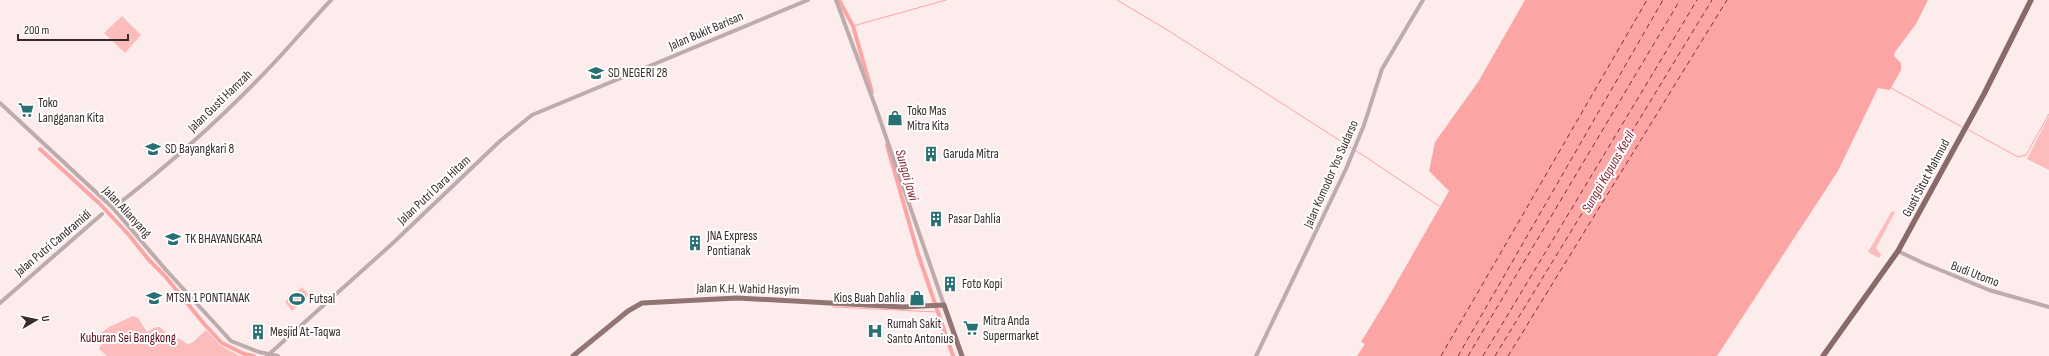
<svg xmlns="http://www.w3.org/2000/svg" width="2049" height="356" font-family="'Sofia Sans Condensed',sans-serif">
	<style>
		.green { fill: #fbbcbb }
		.water { fill: #fca5a5 }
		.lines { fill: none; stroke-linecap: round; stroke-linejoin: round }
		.stream { stroke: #fca5a5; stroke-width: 1 }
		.canal { stroke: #fca5a5; stroke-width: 4 }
		.ferry { stroke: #892630; stroke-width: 1; stroke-dasharray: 5 4; stroke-linecap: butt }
		.tertiary { stroke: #beacac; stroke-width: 4 }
		.primary { stroke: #927473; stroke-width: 5 }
		.trunk { stroke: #8a6a69; stroke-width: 5.5 }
		.labels { text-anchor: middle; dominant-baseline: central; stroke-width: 4; stroke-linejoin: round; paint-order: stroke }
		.street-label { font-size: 13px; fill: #382a29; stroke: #fff }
		.poi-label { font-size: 13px; fill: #382a29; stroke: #fff; text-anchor: start }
		.park-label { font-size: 13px; fill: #570a16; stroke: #fff }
		.water-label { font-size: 14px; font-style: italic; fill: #892630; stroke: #fff }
	</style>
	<rect width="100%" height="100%" fill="#fceceb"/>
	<g class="green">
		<path d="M122 16 141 35 125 53 104 33Z"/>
		<path d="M2049 116V170L2027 159Z"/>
		<path d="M1892 211 1895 212 1876 248 1881 255 1879 258 1868 252Z"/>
		<path d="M302 287 309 295 292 311 285 302Z"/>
		<path d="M133 316 138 318 147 332C165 321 158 331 172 336 178 339 182 339 187 344L192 343 206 330 221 346 240 356H107L99 349 104 339 101 333 109 327Z"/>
	</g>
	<path class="water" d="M1525 0H1928L1916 24 1895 52 1894 56 1901 63V70L1891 88 1889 90 1878 88 1838 171 1717 356H1357L1365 344 1361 342 1386 301 1449 191 1429 171 1435 142 1478 82Z"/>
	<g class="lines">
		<g class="stream">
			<path d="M1117 0 1169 31 1353 149"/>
			<path d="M853 26 946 0"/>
			<path d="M1891 88 1962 127"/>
			<path d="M1967 129 2018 157 2026 155 2049 114"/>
			<path d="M1356 151 1371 160"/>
			<path d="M1370 160 1439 206"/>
			<path d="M833 307 938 312"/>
		</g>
		<g class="canal">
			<path d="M839 0 853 26 872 92"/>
			<path d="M887 145 918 254 953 356"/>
			<path d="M40 149 100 204 129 235 148 259 165 276 205 325 222 343 244 354 254 356"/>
		</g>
		<g class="ferry">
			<path d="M1441 356 1647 0"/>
			<path d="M1458 356 1663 0"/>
			<path d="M1468 356 1680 0"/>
			<path d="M1483 356 1697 0"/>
			<path d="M1495 356 1712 0"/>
			<path d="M1508 356 1727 0"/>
		</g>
		<g class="tertiary">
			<path d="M836 0 877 111 944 305"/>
			<path d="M0 103 113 208 166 270 231 341 259 352 278 356"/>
			<path d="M113 208C169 165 223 117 272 65 292 44 311 21 331 0"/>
			<path d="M1898 251 1923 263 1989 290 2049 307"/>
			<path d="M0 303 102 214"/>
			<path d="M267 356 393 243 500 141 532 115 808 0"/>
			<path d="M1256 356 1346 169 1364 125 1382 69 1423 0"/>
		</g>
		<path class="primary" d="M573 356 628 311 642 303 737 298 903 307 944 305 962 356"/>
		<path class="trunk" d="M1823 356 1898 251 1984 94 2031 0"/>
	</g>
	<defs>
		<symbol id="school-bare" viewBox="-9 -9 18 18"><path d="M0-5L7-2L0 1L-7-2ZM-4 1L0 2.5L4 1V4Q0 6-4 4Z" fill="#277175" stroke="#fff" stroke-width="2.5" paint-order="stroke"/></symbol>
		<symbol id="supermarket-bare" viewBox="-9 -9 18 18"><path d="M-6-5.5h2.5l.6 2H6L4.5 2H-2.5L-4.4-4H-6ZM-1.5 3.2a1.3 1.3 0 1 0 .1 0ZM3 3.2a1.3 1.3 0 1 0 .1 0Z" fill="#277175" stroke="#fff" stroke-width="2.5" paint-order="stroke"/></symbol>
		<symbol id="shop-bare" viewBox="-9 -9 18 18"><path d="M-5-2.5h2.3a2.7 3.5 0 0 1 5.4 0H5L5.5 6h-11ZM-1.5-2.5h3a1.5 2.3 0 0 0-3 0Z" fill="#277175" stroke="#fff" stroke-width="2.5" paint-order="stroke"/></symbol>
		<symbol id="building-bare" viewBox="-9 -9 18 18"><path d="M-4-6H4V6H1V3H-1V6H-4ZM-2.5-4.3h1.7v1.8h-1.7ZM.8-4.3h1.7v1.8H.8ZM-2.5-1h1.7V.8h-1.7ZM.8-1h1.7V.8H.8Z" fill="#277175" stroke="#fff" stroke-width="2.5" paint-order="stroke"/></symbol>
		<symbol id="stadium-bare" viewBox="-9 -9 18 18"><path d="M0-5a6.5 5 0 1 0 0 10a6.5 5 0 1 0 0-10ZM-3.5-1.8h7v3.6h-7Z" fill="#277175" stroke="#fff" stroke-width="2.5" paint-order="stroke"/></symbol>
		<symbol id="hospital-bare" viewBox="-9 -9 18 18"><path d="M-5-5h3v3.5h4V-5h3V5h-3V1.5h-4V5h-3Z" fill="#277175" stroke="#fff" stroke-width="2.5" paint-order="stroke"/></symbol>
	</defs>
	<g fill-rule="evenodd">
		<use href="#school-bare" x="585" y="62" width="22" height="22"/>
		<use href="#supermarket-bare" x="15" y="99" width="22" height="22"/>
		<use href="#shop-bare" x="884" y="107" width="22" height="22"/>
		<use href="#school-bare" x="142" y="138" width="22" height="22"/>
		<use href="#building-bare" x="920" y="143" width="22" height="22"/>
		<use href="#building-bare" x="925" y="208" width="22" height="22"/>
		<use href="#school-bare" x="162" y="228" width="22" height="22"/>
		<use href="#building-bare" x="684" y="232" width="22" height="22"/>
		<use href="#building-bare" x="939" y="273" width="22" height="22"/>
		<use href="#school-bare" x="143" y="287" width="22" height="22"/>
		<use href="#shop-bare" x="906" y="287" width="22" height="22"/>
		<use href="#stadium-bare" x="286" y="288" width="22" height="22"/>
		<use href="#supermarket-bare" x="960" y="317" width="22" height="22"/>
		<use href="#hospital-bare" x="864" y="320" width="22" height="22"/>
		<use href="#building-bare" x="247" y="321" width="22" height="22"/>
	</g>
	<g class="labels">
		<g class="street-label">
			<text transform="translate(706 31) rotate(-23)">Jalan Bukit Barisan</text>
			<text transform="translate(220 101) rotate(-44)">Jalan Gusti Hamzah</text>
			<text transform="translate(1331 174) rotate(-66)">Jalan Komodor Yos Sudarso</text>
			<text transform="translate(1926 178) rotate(-62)">Gusti Situt Mahmud</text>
			<text transform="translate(434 190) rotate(-43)">Jalan Putri Dara Hitam</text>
			<text transform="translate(127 212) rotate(47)">Jalan Alianyang</text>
			<text transform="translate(53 243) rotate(-40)">Jalan Putri Candramidi</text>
			<text transform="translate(1975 274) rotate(21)">Budi Utomo</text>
			<text transform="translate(748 289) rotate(1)">Jalan K.H. Wahid Hasyim</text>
		</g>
		<g class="poi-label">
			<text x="608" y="73">SD NEGERI 28</text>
			<text x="38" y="103">Toko<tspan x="38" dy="15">Langganan Kita</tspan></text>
			<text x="907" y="111">Toko Mas<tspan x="907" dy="15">Mitra Kita</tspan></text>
			<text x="165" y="149">SD Bayangkari 8</text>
			<text x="943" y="154">Garuda Mitra</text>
			<text x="948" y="219">Pasar Dahlia</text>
			<text x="707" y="236">JNA Express<tspan x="707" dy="15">Pontianak</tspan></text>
			<text x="185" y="239">TK BHAYANGKARA</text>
			<text x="962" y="284">Foto Kopi</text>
			<text x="166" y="298">MTSN 1 PONTIANAK</text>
			<text x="905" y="298" text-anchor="end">Kios Buah Dahlia</text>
			<text x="309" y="299">Futsal</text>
			<text x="983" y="321">Mitra Anda<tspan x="983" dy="15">Supermarket</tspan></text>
			<text x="887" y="324">Rumah Sakit<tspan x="887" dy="15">Santo Antonius</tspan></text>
			<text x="270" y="332">Mesjid At-Taqwa</text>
		</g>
		<g class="park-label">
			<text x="128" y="338">Kuburan Sei Bangkong</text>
		</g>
		<g class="water-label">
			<text transform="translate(1608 172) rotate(-60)">Sungai Kapuas Kecil</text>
			<text transform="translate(907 175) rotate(74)">Sungai Jawi</text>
		</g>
	</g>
	<g transform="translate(36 320) rotate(81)" stroke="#ffffff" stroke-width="3" paint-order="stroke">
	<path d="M0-3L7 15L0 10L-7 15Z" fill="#382a29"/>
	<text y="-6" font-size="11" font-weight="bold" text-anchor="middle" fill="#382a29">U</text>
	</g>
	<path d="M18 34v6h110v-6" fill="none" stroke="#382a29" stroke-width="2"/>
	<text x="24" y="34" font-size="12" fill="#382a29" stroke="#ffffff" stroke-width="3" paint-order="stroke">200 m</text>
</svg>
